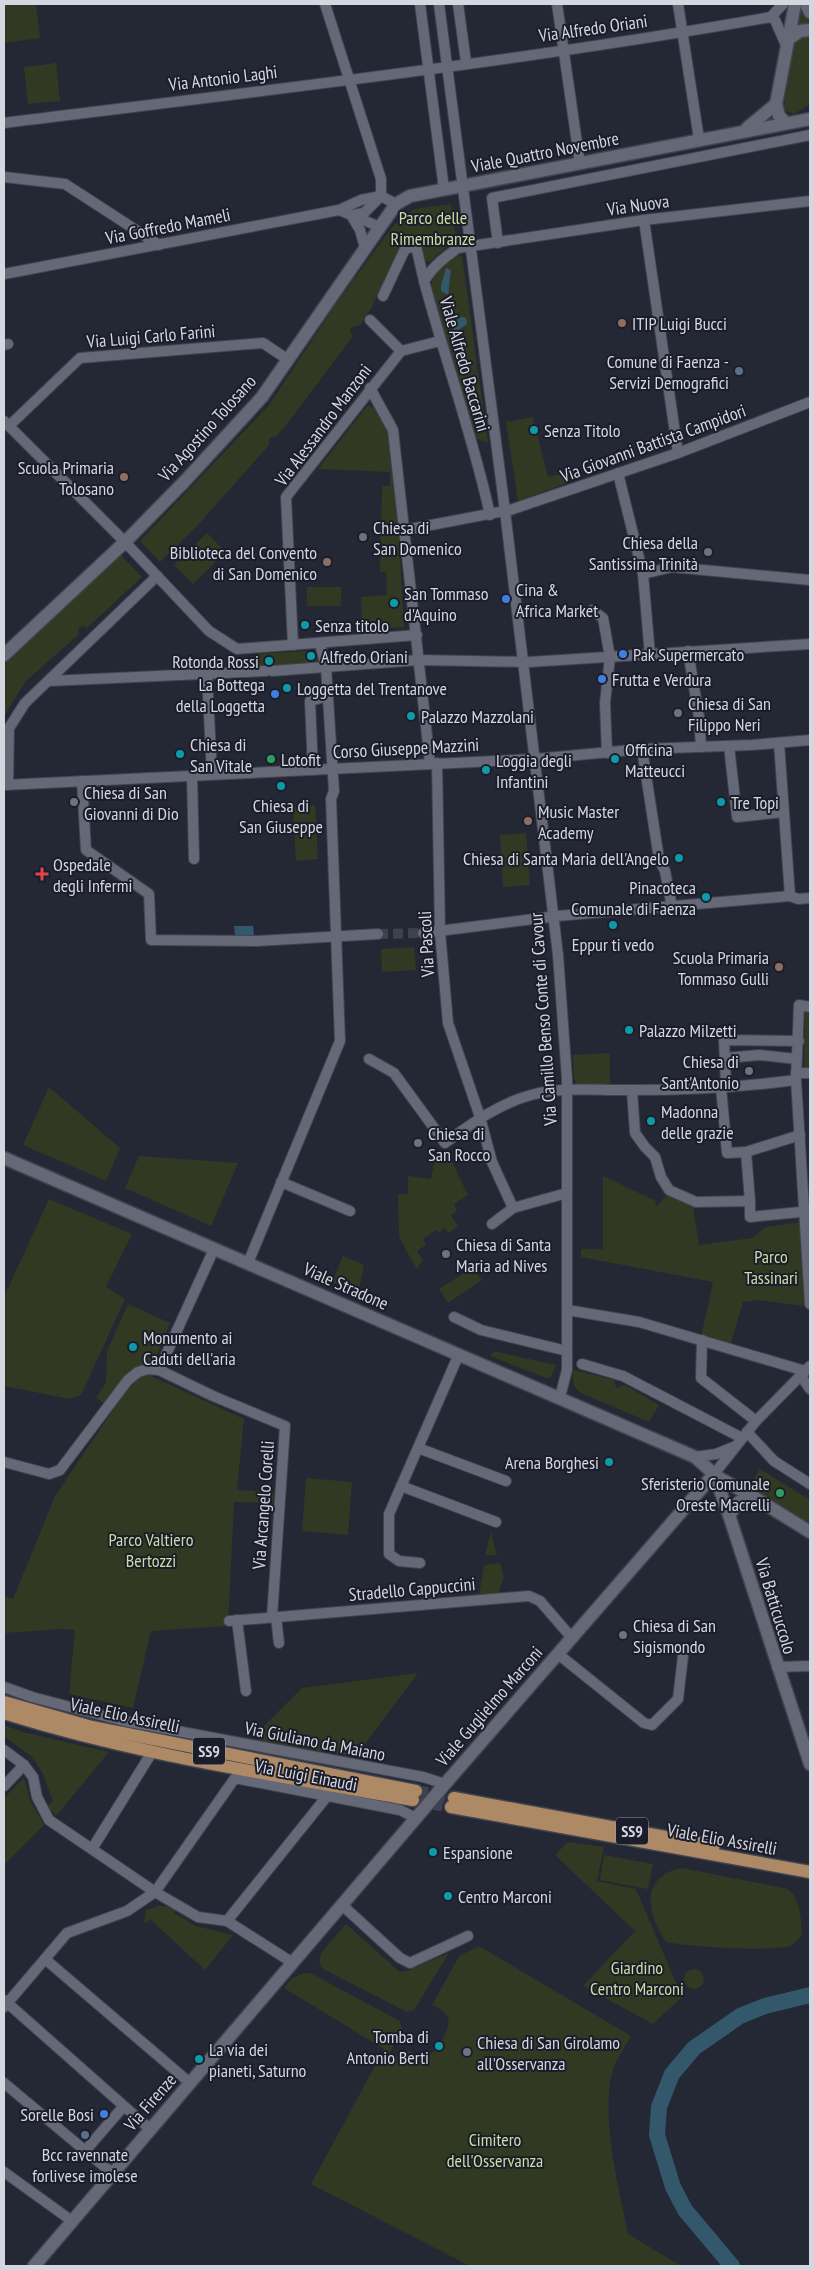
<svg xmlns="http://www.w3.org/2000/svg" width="814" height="2270" font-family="'PT Sans Narrow',sans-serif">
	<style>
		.green { fill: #323923 }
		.water { fill: #33576b }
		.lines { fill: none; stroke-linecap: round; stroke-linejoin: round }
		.river { stroke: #33576b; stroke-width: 16 }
		.street-tunnel { stroke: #3e414e; stroke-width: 10; stroke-dasharray: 10 5; stroke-linecap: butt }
		.primary-tunnel { stroke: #3e414e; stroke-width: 12; stroke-dasharray: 12 6; stroke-linecap: butt }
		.street-casing { stroke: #41444f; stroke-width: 12 }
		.secondary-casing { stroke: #41444f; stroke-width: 15 }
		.primary-casing { stroke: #41444f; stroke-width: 15 }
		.street { stroke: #646877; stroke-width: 10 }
		.secondary { stroke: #646877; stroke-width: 12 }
		.primary { stroke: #ae8965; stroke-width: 12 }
		.education-dot { fill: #8d6e63; stroke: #1b1e2a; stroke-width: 2 }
		.service-dot { fill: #5c6f8a; stroke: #1b1e2a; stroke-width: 2 }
		.culture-dot { fill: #0f9aa8; stroke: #1b1e2a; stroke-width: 2 }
		.worship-dot { fill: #6b7280; stroke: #1b1e2a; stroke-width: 2 }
		.shop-dot { fill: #3f7fe0; stroke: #1b1e2a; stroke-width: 2 }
		.leisure-dot { fill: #2e9e5b; stroke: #1b1e2a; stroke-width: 2 }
		.health-dot { fill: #e0444e; stroke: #1b1e2a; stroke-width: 2 }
		.labels { text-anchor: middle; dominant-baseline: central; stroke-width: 4; stroke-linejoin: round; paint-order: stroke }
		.shield { fill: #1b1e2a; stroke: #9ca0a9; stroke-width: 1 }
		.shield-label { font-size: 16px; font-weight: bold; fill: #d4d7df }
		.street-label { font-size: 18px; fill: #d4d7df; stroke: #1b1e2a }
		.park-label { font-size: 18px; fill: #c9dfa3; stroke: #1b1e2a }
		.poi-label { font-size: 18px; fill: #d4d7df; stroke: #1b1e2a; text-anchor: start }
	</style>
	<rect width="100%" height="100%" fill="#242734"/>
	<g class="green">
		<path d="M4 4H36L40 38 4 43Z"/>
		<path d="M799 4C805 10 810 17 810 26L793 29Z"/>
		<path d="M806 35 810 37V104L794 114 785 110 784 105 793 43Z"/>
		<path d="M56 63 60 101 28 104 24 67Z"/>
		<path d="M451 204 456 238 430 262 425 260 415 239 402 245 372 307 360 325 352 327 350 331 353 336 287 424 276 437 269 438V445L197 526 160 562 140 541 269 405 338 301 393 226 414 209Z"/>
		<path d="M462 256 488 443 475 438 431 287C436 267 441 258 462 256Z"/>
		<path d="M368 405 379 410 389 431 395 469 404 627 362 630 361 597 387 595 386 572H380L382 486H390V472L318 469Z"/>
		<path d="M533 417 548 477 565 473 567 483 518 501 506 422Z"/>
		<path d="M207 533 226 552 193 584 174 565Z"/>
		<path d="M121 555 142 577 87 628 84 626 79 627 78 635 26 681 4 716V667L8 660Z"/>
		<rect x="307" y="587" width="34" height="19"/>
		<path d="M306 651 318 655 323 664 272 669 274 660 268 656 264 661 266 669H259L258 654Z"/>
		<path d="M315 805 318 859 296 861 293 807Z"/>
		<path d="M526 833 530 885 503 887 500 835Z"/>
		<path d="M414 947 416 970 382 972 381 949Z"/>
		<path d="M805 1012H810V1069H804Z"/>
		<path d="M610 1053V1085L577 1084 574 1079 573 1055Z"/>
		<path d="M49 1087 120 1148 106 1181 23 1145Z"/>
		<path d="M448 1154 468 1195 454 1204 457 1211 451 1215 458 1227 448 1233 445 1228 438 1233 436 1230 423 1239 426 1245 417 1251 423 1261 418 1266 417 1270 399 1237 398 1194H408V1176L431 1179 434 1163Z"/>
		<path d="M139 1156 238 1163 211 1226 125 1188Z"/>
		<path d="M603 1176 656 1201 655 1204 657 1206 669 1193 693 1206 699 1245 752 1238 766 1227 803 1222 809 1307 759 1300 743 1302 730 1346 701 1337 713 1282 581 1257V1249H603Z"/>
		<path d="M49 1199 132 1234 106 1287 125 1299 81 1395 70 1399 4 1386V1297Z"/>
		<path d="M343 1256 364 1265 358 1294 332 1282Z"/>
		<path d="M473 1267 482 1280 448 1303 439 1289Z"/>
		<path d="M128 1304 170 1323 156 1357 151 1376 244 1419 237 1490 274 1492 273 1503 234 1502 228 1626 151 1631 133 1708 69 1694 75 1630 62 1629 4 1633V1596L13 1599 55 1496 113 1410 96 1398 106 1383 107 1351Z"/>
		<path d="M494 1351 556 1365 551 1377 546 1378 490 1356Z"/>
		<path d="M573 1370 614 1380 615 1385 617 1388 625 1385 659 1405 649 1422 581 1393C572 1386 572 1381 573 1370Z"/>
		<path d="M760 1469 810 1500V1524L749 1486Z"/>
		<path d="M306 1478 352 1482 348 1535 302 1531Z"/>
		<path d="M491 1532 497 1555H485Z"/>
		<path d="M500 1563 504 1577 498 1593 479 1595 484 1565Z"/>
		<path d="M418 1673 355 1757 260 1741 264 1726 302 1688Z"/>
		<path d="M4 1725 23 1732 109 1752 56 1816 47 1806 53 1801 42 1772 31 1756 4 1736Z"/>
		<path d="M24 1778 30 1800 44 1825 4 1865V1798Z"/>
		<path d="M568 1842 604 1847 597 1881 636 1889 682 1997 653 2024 583 1986 635 1931 555 1855Z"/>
		<path d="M604 1855 653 1864 648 1889 600 1880Z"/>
		<path d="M682 1868 788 1889C801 1900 801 1919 802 1935 798 1939 795 1944 790 1946 769 1952 690 1947 666 1942 647 1915 639 1876 682 1868Z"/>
		<path d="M158 1906H167L176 1910 174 1913 196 1926 233 1935 205 1970 150 1919 146 1923 144 1922 146 1910Z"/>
		<path d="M346 1924 400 1972 409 1970 449 1953 414 2010 407 2012 323 1969 319 1961 322 1952Z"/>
		<path d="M479 1946 631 2036C624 2048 613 2064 611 2077 602 2124 619 2188 628 2234L681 2266H470L311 2184 384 2049 284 1988C292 1978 297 1973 310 1973L400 2021 402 2030 390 2052 403 2060 408 2050C414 2053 421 2057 428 2055 438 2051 451 2028 448 2017 445 2011 438 2008 432 2005L459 1956Z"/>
		<circle cx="694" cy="1979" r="10"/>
	</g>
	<g class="water">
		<path d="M446 268 451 270 448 295 441 291V285Z"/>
		<path d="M461 317 466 318 467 324 454 333 453 323Z"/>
		<path d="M234 926H253L254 935H235Z"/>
	</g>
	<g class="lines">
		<path class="river" d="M732 2266 685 2210 673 2187 657 2135 659 2107 672 2074 694 2048 740 2016 765 2006 810 1995"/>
		<path class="street-tunnel" d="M378 934 423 933"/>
		<g class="primary-tunnel">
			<path d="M416 1791 454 1798"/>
			<path d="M413 1800 451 1807"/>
		</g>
		<defs>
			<g id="street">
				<path d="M325 4 381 179V196"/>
				<path d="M420 4 444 189"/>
				<path d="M439 4 505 511 558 955 567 1079V1370L560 1397"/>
				<path d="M458 4 466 62"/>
				<path d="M557 4 580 164"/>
				<path d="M678 4 699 139"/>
				<path d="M771 17 775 20 786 45"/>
				<path d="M771 17 783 4"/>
				<path d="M4 123C260 91 517 62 771 17"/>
				<path d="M4 177 65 184 159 245"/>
				<path d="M339 210 380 227"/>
				<path d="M351 215 360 230 365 248"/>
				<path d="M352 215 364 213 381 196"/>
				<path d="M644 220 678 453"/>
				<path d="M498 243 492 198 810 135"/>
				<path d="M4 274 339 210 361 200 381 196 396 204"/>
				<path d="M383 296 405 249 416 246 424 281"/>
				<path d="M370 320 401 351"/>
				<path d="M4 345 8 344"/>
				<path d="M370 388 393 430 430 763"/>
				<path d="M4 421 125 542 209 631 237 649 417 635"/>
				<path d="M9 426 80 358 263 343 287 359"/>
				<path d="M618 473 643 574 650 655"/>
				<path d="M490 515C473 436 445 360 424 281 433 266 444 258 458 248L644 220 810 201"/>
				<path d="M405 530 510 510 678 453 810 402"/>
				<path d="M643 574 672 567 810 580"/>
				<path d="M592 610 603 618 610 657 605 703 607 753"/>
				<path d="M293 645 286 497 401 351 440 341"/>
				<path d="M688 651 699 717 701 747"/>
				<path d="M272 671 419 660 529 662 810 644"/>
				<path d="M207 675 212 774"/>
				<path d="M49 681 266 671"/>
				<path d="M779 743 790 896"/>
				<path d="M729 746 737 817 784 812"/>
				<path d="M642 749 659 859 665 871 672 907"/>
				<path d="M437 763 440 932 448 1023 480 1117 492 1162 513 1208"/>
				<path d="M313 770 310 701 328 696"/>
				<path d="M192 775 194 859"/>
				<path d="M82 781 86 850 149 894 151 940 257 941 378 934"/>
				<path d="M4 785 535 759 642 749 752 745 810 740"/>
				<path d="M8 785 9 728 25 703 157 576"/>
				<path d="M423 933 557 916 790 896 798 899 810 898"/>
				<path d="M810 1007 799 1005 796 1080 810 1304"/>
				<path d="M725 1058 759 1055 797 1059"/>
				<path d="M369 1059 394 1073 445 1143C471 1124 498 1104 531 1095 564 1086 599 1091 633 1090 687 1090 742 1087 796 1080"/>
				<path d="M796 1073H810"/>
				<path d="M726 1086 724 1040 799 1041"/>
				<path d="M721 1087 727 1153 746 1152 750 1201"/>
				<path d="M632 1090 635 1133 645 1147 655 1157 661 1177 669 1190 696 1202 750 1201V1217L810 1211"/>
				<path d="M746 1152 800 1135"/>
				<path d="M281 1182 350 1211"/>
				<path d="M492 1224 513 1208 567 1193"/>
				<path d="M248 1263 340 1041 331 799 334 791 326 667 320 644"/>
				<path d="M567 1310 639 1322 805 1371"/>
				<path d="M454 1317 481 1330 567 1351"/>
				<path d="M702 1340 701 1378 756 1421"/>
				<path d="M582 1364 623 1376 742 1438"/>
				<path d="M159 1370 214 1249"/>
				<path d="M801 1376 810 1389"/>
				<path d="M747 1432 774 1461 810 1484"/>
				<path d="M418 1448 506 1481"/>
				<path d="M695 1457 716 1454 736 1446"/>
				<path d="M4 1462 49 1474 60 1470 128 1380 138 1372 148 1369 159 1370 213 1396 285 1426 272 1617"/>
				<path d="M714 1474 756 1421 810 1366"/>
				<path d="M401 1486 496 1522"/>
				<path d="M420 1563 399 1561 389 1554V1514L459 1354"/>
				<path d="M276 1617 279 1643"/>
				<path d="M237 1620 246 1691"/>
				<path d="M229 1621 529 1596 540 1601 572 1638"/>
				<path d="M558 1654 644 1723 652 1725 678 1699 683 1656"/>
				<path d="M777 1667 810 1666"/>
				<path d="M4 1687 32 1697 124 1721 423 1777 445 1784"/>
				<path d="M4 1750 24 1765 33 1777 37 1797 49 1820 155 1892 198 1917 227 1921 293 1963"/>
				<path d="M4 1786 24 1765"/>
				<path d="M92 1849 149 1757"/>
				<path d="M342 1905 400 1958 410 1963 468 1936"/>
				<path d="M227 1921 328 1795"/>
				<path d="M45 1959 190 2083"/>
				<path d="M4 2000 150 2129"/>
				<path d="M4 2007 67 1933 127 1911 155 1892 235 1778 400 1810 416 1818"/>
				<path d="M4 2083 112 2173"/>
				<path d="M85 2151 123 2107"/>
				<path d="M4 2172 72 2221"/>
			</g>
			<g id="secondary">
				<path d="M806 4 810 12"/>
				<path d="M787 40 800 31 810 30"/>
				<path d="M786 123 779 116 776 104 795 4"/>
				<path d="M747 128 776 104"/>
				<path d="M4 655 125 542 184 482 262 397 396 204 410 196 810 119"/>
				<path d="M4 1158 695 1457 714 1474 729 1515 810 1764"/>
				<path d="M712 1474 752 1496 810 1532"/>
				<path d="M729 1515 739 1502 752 1496"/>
				<path d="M34 2266 445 1784 714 1474"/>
			</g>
			<g id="primary">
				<path d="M4 1702 92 1727 416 1791"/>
				<path d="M4 1713C137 1755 276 1775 413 1800"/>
				<path d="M454 1798 714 1846"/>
				<path d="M451 1807 810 1872"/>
			</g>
		</defs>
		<use href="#street" class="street-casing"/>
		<use href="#secondary" class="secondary-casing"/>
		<use href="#primary" class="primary-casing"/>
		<use href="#street" class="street"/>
		<use href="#secondary" class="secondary"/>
		<use href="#primary" class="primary"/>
	</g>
	<g class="education-dot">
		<circle cx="622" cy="323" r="5"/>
		<circle cx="124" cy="477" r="5"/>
		<circle cx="327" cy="562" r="5"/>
		<circle cx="528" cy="821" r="5"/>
		<circle cx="779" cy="967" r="5"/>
	</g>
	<g class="service-dot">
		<circle cx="739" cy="371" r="5"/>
		<circle cx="85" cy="2135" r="5"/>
	</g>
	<g class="culture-dot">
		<circle cx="534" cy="430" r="5"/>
		<circle cx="394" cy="603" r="5"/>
		<circle cx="305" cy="625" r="5"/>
		<circle cx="311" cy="656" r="5"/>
		<circle cx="269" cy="661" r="5"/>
		<circle cx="287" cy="688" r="5"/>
		<circle cx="411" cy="716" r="5"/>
		<circle cx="180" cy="754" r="5"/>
		<circle cx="615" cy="759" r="5"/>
		<circle cx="486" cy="770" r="5"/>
		<circle cx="281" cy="786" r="5"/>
		<circle cx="721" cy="802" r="5"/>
		<circle cx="679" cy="858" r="5"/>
		<circle cx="706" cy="897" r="5"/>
		<circle cx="613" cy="925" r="5"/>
		<circle cx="629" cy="1030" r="5"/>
		<circle cx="651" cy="1121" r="5"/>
		<circle cx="133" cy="1347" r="5"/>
		<circle cx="609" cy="1462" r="5"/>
		<circle cx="433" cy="1852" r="5"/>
		<circle cx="448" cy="1896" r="5"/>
		<circle cx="439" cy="2046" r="5"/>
		<circle cx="199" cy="2059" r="5"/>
	</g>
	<g class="worship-dot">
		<circle cx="363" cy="537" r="5"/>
		<circle cx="708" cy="552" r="5"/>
		<circle cx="678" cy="713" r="5"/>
		<circle cx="74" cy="802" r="5"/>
		<circle cx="749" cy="1071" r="5"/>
		<circle cx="418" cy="1143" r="5"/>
		<circle cx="446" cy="1254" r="5"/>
		<circle cx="623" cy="1635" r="5"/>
		<circle cx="467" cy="2052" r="5"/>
	</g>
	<g class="shop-dot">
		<circle cx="506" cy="599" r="5"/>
		<circle cx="623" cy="654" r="5"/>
		<circle cx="602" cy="679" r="5"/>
		<circle cx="275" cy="694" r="5"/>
		<circle cx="104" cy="2114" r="5"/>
	</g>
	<g class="leisure-dot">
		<circle cx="271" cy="759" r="5"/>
		<circle cx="780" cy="1493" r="5"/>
	</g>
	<path class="health-dot" d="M39.5 866.5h5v5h5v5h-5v5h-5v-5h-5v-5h5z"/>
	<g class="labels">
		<g class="shield">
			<rect x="193" y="1737.5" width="32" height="27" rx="4"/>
			<rect x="616" y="1817.5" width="32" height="27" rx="4"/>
		</g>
		<g class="shield-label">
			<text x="209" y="1751">SS9</text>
			<text x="632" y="1831">SS9</text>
		</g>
		<g class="street-label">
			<text transform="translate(593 28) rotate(-8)">Via Alfredo Oriani</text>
			<text transform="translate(223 78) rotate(-7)">Via Antonio Laghi</text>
			<text transform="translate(545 152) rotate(-11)">Viale Quattro Novembre</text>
			<text transform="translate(638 205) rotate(-8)">Via Nuova</text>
			<text transform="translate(168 226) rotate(-11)">Via Goffredo Mameli</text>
			<text transform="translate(151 336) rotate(-5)">Via Luigi Carlo Farini</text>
			<text transform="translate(465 364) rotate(74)">Viale Alfredo Baccarini</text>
			<text transform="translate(323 425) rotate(-53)">Via Alessandro Manzoni</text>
			<text transform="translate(207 428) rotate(-48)">Via Agostino Tolosano</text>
			<text transform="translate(653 443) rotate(-20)">Via Giovanni Battista Campidori</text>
			<text transform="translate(406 748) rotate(-3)">Corso Giuseppe Mazzini</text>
			<text transform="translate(426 944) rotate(-93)">Via Pascoli</text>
			<text transform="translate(543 1019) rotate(-94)">Via Camillo Benso Conte di Cavour</text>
			<text transform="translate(346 1286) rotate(24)">Viale Stradone</text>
			<text transform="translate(263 1505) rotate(-86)">Via Arcangelo Corelli</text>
			<text transform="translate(412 1589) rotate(-5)">Stradello Cappuccini</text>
			<text transform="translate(776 1606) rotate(73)">Via Batticuccolo</text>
			<text transform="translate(489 1706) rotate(-49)">Viale Guglielmo Marconi</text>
			<text transform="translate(125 1715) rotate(12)">Viale Elio Assirelli</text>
			<text transform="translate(315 1741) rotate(11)">Via Giuliano da Maiano</text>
			<text transform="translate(306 1775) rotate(11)">Via Luigi Einaudi</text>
			<text transform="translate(722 1839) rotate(10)">Viale Elio Assirelli</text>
			<text transform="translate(150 2102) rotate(-49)">Via Firenze</text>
		</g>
		<g class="park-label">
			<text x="433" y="217">Parco delle<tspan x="433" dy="21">Rimembranze</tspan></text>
			<text x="771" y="1256">Parco<tspan x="771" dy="21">Tassinari</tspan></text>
			<text x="151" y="1539">Parco Valtiero<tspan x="151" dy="21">Bertozzi</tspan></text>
			<text x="637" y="1967">Giardino<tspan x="637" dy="21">Centro Marconi</tspan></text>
			<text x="495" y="2139">Cimitero<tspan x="495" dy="21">dell'Osservanza</tspan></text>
		</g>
		<g class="poi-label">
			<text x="632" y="323">ITIP Luigi Bucci</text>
			<text x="729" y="361" text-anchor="end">Comune di Faenza -<tspan x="729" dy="21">Servizi Demografici</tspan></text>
			<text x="544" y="430">Senza Titolo</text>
			<text x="114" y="467" text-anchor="end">Scuola Primaria<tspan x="114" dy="21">Tolosano</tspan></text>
			<text x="373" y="527">Chiesa di<tspan x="373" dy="21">San Domenico</tspan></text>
			<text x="698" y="542" text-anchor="end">Chiesa della<tspan x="698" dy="21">Santissima Trinità</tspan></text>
			<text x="317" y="552" text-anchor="end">Biblioteca del Convento<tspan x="317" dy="21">di San Domenico</tspan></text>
			<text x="516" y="589">Cina &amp;<tspan x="516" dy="21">Africa Market</tspan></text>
			<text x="404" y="593">San Tommaso<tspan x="404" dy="21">d'Aquino</tspan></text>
			<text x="315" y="625">Senza titolo</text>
			<text x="633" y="654">Pak Supermercato</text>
			<text x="321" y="656">Alfredo Oriani</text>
			<text x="259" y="661" text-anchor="end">Rotonda Rossi</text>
			<text x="612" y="679">Frutta e Verdura</text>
			<text x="265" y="684" text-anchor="end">La Bottega<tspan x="265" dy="21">della Loggetta</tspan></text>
			<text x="297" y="688">Loggetta del Trentanove</text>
			<text x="688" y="703">Chiesa di San<tspan x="688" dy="21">Filippo Neri</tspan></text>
			<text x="421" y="716">Palazzo Mazzolani</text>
			<text x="190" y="744">Chiesa di<tspan x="190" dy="21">San Vitale</tspan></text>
			<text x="625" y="749">Officina<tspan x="625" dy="21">Matteucci</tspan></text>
			<text x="281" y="759">Lotofit</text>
			<text x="496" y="760">Loggia degli<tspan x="496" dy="21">Infantini</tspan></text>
			<text x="84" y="792">Chiesa di San<tspan x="84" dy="21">Giovanni di Dio</tspan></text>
			<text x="731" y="802">Tre Topi</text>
			<text x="281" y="805" text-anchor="middle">Chiesa di<tspan x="281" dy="21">San Giuseppe</tspan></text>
			<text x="538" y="811">Music Master<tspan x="538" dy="21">Academy</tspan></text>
			<text x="669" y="858" text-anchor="end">Chiesa di Santa Maria dell'Angelo</text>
			<text x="53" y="864">Ospedale<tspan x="53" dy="21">degli Infermi</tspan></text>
			<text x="696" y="887" text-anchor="end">Pinacoteca<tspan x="696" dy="21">Comunale di Faenza</tspan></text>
			<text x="613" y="944" text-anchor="middle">Eppur ti vedo</text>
			<text x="769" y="957" text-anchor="end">Scuola Primaria<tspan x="769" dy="21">Tommaso Gulli</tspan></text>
			<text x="639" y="1030">Palazzo Milzetti</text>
			<text x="739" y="1061" text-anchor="end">Chiesa di<tspan x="739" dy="21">Sant'Antonio</tspan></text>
			<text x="661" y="1111">Madonna<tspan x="661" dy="21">delle grazie</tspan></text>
			<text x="428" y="1133">Chiesa di<tspan x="428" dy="21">San Rocco</tspan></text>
			<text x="456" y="1244">Chiesa di Santa<tspan x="456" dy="21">Maria ad Nives</tspan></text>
			<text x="143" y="1337">Monumento ai<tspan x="143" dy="21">Caduti dell'aria</tspan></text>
			<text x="599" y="1462" text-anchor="end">Arena Borghesi</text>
			<text x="770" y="1483" text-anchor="end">Sferisterio Comunale<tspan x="770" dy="21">Oreste Macrelli</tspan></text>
			<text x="633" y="1625">Chiesa di San<tspan x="633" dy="21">Sigismondo</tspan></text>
			<text x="443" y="1852">Espansione</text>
			<text x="458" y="1896">Centro Marconi</text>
			<text x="429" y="2036" text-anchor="end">Tomba di<tspan x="429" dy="21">Antonio Berti</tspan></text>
			<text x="477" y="2042">Chiesa di San Girolamo<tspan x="477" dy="21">all'Osservanza</tspan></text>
			<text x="209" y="2049">La via dei<tspan x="209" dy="21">pianeti, Saturno</tspan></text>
			<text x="94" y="2114" text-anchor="end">Sorelle Bosi</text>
			<text x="85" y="2154" text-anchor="middle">Bcc ravennate<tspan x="85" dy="21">forlivese imolese</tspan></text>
		</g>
	</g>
	<rect width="814" height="2270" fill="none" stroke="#d4d7df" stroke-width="10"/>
</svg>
